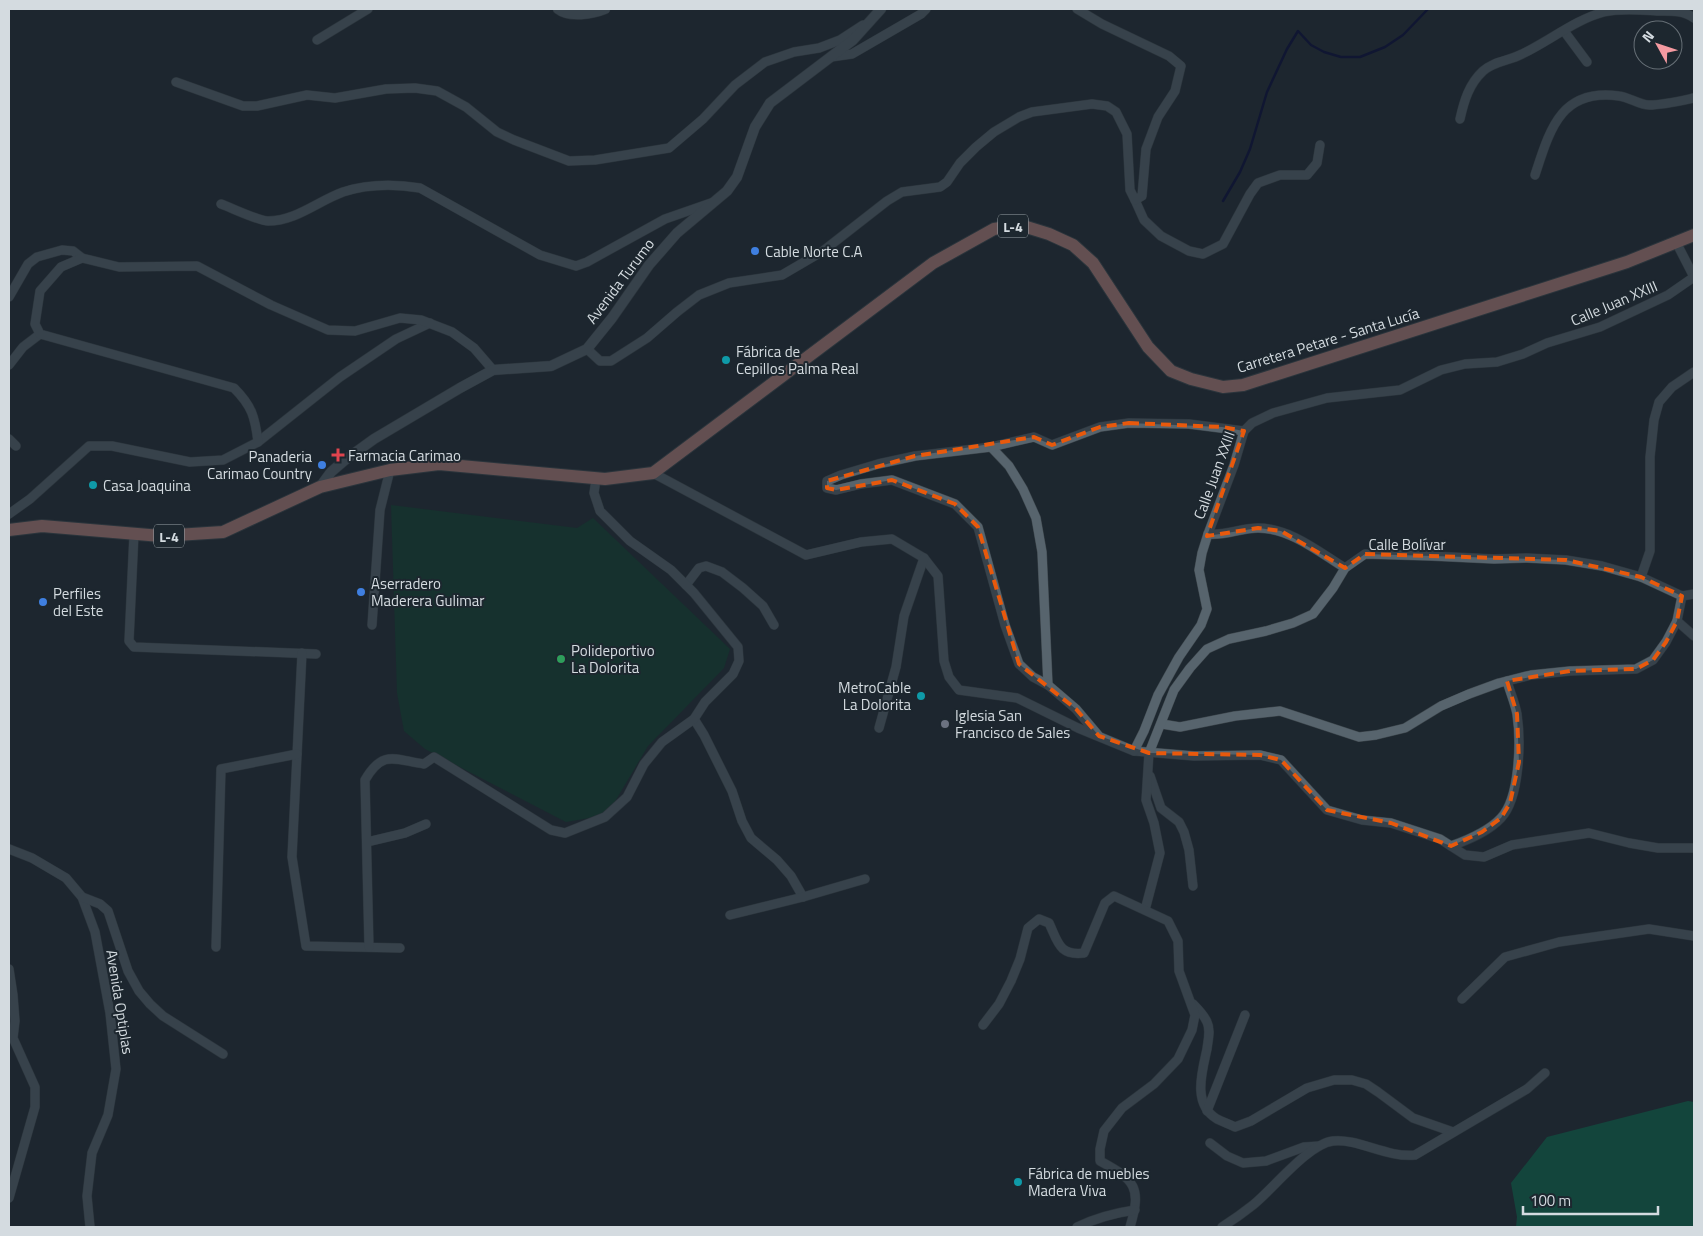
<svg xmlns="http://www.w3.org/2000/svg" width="1703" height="1236" font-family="'Titillium Web',sans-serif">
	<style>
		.green { fill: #0e3e2d }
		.forest { fill: #086b4c }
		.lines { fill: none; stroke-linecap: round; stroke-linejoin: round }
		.stream { stroke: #000435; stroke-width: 2.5 }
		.minor-casing { stroke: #3c454b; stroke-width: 10 }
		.tertiary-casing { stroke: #3c454b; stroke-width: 11 }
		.primary-casing { stroke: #3c454b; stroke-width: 14 }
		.minor { stroke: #57646d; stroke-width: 9 }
		.tertiary { stroke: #57646d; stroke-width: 10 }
		.primary { stroke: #b8827a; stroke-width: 12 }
		.marked { fill: none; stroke: #e8590c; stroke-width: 4; stroke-dasharray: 10 6; stroke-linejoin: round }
		.shop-dot { fill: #3f7fe0; stroke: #1d272f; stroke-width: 2 }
		.culture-dot { fill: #0f9aa8; stroke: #1d272f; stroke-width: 2 }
		.health-dot { fill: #e0444e; stroke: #1d272f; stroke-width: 2 }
		.leisure-dot { fill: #2e9e5b; stroke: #1d272f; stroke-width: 2 }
		.worship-dot { fill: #6b7280; stroke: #1d272f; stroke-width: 2 }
		.labels { text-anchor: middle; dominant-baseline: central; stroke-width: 4; stroke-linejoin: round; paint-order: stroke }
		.shield { fill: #1d272f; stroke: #9da5ab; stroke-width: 1 }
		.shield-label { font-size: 14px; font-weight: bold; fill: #d4dbe0 }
		.poi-label { font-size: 15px; fill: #d4dbe0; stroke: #1d272f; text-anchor: start }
		.street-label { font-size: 15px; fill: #d4dbe0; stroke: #1d272f }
	</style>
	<rect width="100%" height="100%" fill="#1d272f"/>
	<path class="green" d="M391 505 577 528 593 518 730 649 724 668 648 746 607 815 566 822 425 749 404 731 397 693Z"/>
	<path class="forest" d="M1688 1101 1694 1102V1227H1516L1517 1217 1511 1183 1547 1137Z"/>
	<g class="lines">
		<path class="stream" d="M1223 201 1240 172 1250 149 1267 92 1287 49 1298 31 1311 45 1324 52 1341 57H1360L1385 47 1403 35 1428 9"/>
		<defs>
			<g id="minor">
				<path d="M1564 31 1587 62"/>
				<path d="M317 40 368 9"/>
				<path d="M831 57 852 54 921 14 926 9"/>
				<path d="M176 82 243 106H257L307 95 335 98 386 89 415 88 437 91 466 107 497 132 514 140 569 161 595 160 669 148 703 119 735 85 765 62 794 52 819 48 840 40 863 25"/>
				<path d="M1460 119C1464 101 1469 84 1483 71 1494 61 1509 61 1522 54 1548 42 1576 19 1604 12 1621 8 1640 10 1657 11 1671 11 1683 10 1694 18"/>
				<path d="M1535 175C1550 129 1561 88 1619 96 1629 97 1639 105 1649 105 1663 105 1680 101 1694 98"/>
				<path d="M1135 200 1144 220 1161 236 1189 251 1203 254 1223 244 1250 194 1258 183 1280 175H1307L1317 163 1320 145"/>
				<path d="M221 204C232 208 259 221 268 221 296 221 318 201 343 192 368 184 395 184 420 188L540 255 576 266 587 262 665 219 711 203"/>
				<path d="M1676 242 1694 277"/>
				<path d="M9 297 28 264 37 257 62 250 73 251 82 258"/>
				<path d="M587 349 600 361H611L647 338 677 312 699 295 729 283 782 275 823 251 887 201 902 192 940 187 947 182 960 163 976 147 994 132 1019 117 1032 112 1092 104 1107 106 1116 112 1127 134 1130 190 1135 200 1142 196 1146 149 1158 117 1175 91 1181 66 1169 56 1102 24 1077 9"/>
				<path d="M9 365 23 347 40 334"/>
				<path d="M9 439 16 446"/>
				<path d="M258 442 340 377 396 339 430 323"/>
				<path d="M991 447 1009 466 1023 489 1036 518 1042 552 1048 685"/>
				<path d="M653 473 806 555 861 542 892 539 924 558 938 576 944 661 949 677 959 690 1017 698 1078 728 1134 751 1194 756 1260 755 1281 760 1327 810 1362 820 1391 823 1440 839 1465 855 1484 857 1512 845 1589 833 1629 843 1658 848H1694"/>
				<path d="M9 514 30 499 89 446H112L190 462 223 460 258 442C255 417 252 406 234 388L40 334 35 324 40 291 61 267 82 258 119 267 197 266 271 305 328 330 355 331 400 318 421 320 452 332 474 348 493 370"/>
				<path d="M134 534 129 641 134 647 316 654"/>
				<path d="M1208 534C1225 536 1241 528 1258 528 1290 528 1319 552 1345 568"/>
				<path d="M1641 577 1650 551V457L1654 420 1659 402 1672 387 1694 372"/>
				<path d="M686 585 699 568 706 566 722 572 743 588 763 606 774 625"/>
				<path d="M1677 621 1694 636"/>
				<path d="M372 625 380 510 390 470"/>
				<path d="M302 653 292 857 306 946 400 948"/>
				<path d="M694 719 704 735 732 791 742 821 751 838 777 860 791 876 803 897"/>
				<path d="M1162 724 1180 727 1235 716 1280 711 1359 737 1376 735 1405 728 1441 706 1469 694 1499 683 1531 675 1570 671 1636 669 1653 660 1666 642 1677 621 1682 596"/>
				<path d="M879 728 896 667 904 616 924 558"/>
				<path d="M1098 735 1076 709 1048 685 1033 677 1019 664 1005 625 978 527 955 504 892 480 861 484 836 490 827 488V481L841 475 878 464 915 456 991 447 1034 437 1052 445 1100 427 1129 423 1189 424 1244 431"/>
				<path d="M1134 751 1144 731 1158 695 1179 657 1201 625 1207 609 1199 570 1202 553 1208 534 1234 465 1244 431 1252 423 1273 413 1327 398 1400 390 1441 370 1465 364 1497 362 1523 354 1547 343 1600 327 1668 295 1694 277"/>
				<path d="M1150 776 1161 808 1179 822 1184 832 1189 850 1193 886"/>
				<path d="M367 842 405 833 426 824"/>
				<path d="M1451 846C1468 840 1488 832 1501 818 1520 798 1521 741 1517 714 1515 703 1510 692 1507 681"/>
				<path d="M9 849 32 858 66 878 82 897 95 932 110 1013 116 1069 108 1115 92 1153 87 1196 90 1227"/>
				<path d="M82 897 100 904 108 911 128 971 139 991 150 1004 163 1016 223 1054"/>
				<path d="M1145 910 1160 853 1154 823 1146 800 1149 753 1174 690 1190 668 1207 649 1229 639 1266 631 1293 623 1313 614 1333 588 1345 568 1365 554 1431 556 1494 559 1527 558 1566 560 1602 566 1641 577 1682 596 1694 594"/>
				<path d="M730 915 803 897 865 879"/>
				<path d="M216 947 221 769 297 754"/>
				<path d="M369 947 365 780C383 749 395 760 424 764L434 757 551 830 565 833 605 817 627 797 644 764 662 742 694 719 705 702 733 674 739 661 738 647 694 593 671 570 630 541 600 511 594 493 596 479"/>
				<path d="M9 969 13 995 15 1021 13 1038 35 1087V1107L9 1198"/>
				<path d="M1462 999 1505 957 1559 942 1649 929 1694 936"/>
				<path d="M1193 1004C1198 1009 1204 1015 1207 1022 1211 1030 1208 1040 1207 1049 1202 1072 1192 1104 1217 1119 1223 1122 1229 1124 1235 1127L1251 1121 1307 1088 1334 1080H1352L1366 1084 1378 1092 1413 1118 1453 1132"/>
				<path d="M983 1025 999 1004 1011 981 1020 959 1028 928 1039 919 1049 923C1058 942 1059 956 1084 953L1105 903 1114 896 1168 921 1178 941 1179 971 1195 1015 1192 1030 1178 1059 1154 1084 1122 1108 1104 1131 1100 1149V1161C1135 1180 1142 1187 1130 1227"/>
				<path d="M1207 1111 1245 1015"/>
				<path d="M1210 1143 1227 1156 1243 1163 1266 1161 1304 1147 1319 1146"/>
				<path d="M1077 1227C1096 1218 1114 1213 1135 1210"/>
				<path d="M1222 1227C1233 1220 1243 1213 1253 1205 1273 1189 1308 1144 1333 1141 1357 1138 1387 1158 1415 1155L1527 1089 1545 1073"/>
			</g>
			<g id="tertiary">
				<path d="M558 9C569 18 593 14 605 9"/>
				<path d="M320 487 331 472 345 460 374 439 460 388 493 370 551 366 587 349 612 318 649 265 677 233 727 191 737 177 755 127 770 103 853 40 881 9"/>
			</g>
			<path id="primary" d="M9 530 42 526 161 536 223 532 320 487 390 470 439 464 605 479 653 473 933 263 994 229 1020 225 1049 234 1073 245 1093 263 1148 347 1171 371 1191 379 1223 387 1243 385 1627 262 1694 235"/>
		</defs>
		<use href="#minor" class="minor-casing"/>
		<use href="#tertiary" class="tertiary-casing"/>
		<use href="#primary" class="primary-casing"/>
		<use href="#minor" class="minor"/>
		<use href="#tertiary" class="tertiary"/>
		<use href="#primary" class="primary"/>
	</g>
	<path d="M0 0H1703V1236H0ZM1129 423 1222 427 1244 431 1207 536 1258 528 1281 531 1345 568 1365 554 1566 560 1641 577 1682 596 1677 621 1666 642 1653 660 1636 669 1570 671 1507 681 1517 714 1519 762 1510 803 1501 818 1482 832 1451 846 1391 823 1327 810 1281 760 1260 755 1149 753 1099 736 1076 709 1019 664 978 527 955 504 892 480 836 490 827 488V481L915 456 1034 437 1052 445 1100 427Z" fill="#1d272f" fill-opacity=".55" fill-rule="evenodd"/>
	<path class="marked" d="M1129 423 1222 427 1244 431 1207 536 1258 528 1281 531 1345 568 1365 554 1566 560 1641 577 1682 596 1677 621 1666 642 1653 660 1636 669 1570 671 1507 681 1517 714 1519 762 1510 803 1501 818 1482 832 1451 846 1391 823 1327 810 1281 760 1260 755 1149 753 1099 736 1076 709 1019 664 978 527 955 504 892 480 836 490 827 488V481L915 456 1034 437 1052 445 1100 427Z"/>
	<g class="shop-dot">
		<circle cx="755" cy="251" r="5"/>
		<circle cx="322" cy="465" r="5"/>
		<circle cx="361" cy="592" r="5"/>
		<circle cx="43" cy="602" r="5"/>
	</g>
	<g class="culture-dot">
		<circle cx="726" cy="360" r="5"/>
		<circle cx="93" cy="485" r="5"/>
		<circle cx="921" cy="696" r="5"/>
		<circle cx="1018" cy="1182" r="5"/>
	</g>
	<path class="health-dot" d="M335.5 447.5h5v5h5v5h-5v5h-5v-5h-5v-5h5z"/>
	<circle class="leisure-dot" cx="561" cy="659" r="5"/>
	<circle class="worship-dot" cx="945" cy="724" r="5"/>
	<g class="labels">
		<g class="shield">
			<rect x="998" y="214.5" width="30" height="23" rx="4"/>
			<rect x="154" y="524.5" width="30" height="23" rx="4"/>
		</g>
		<g class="shield-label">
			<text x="1013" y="226">L-4</text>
			<text x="169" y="536">L-4</text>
		</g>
		<g class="poi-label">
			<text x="765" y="251">Cable Norte C.A</text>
			<text x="736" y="351">Fábrica de<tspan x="736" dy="17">Cepillos Palma Real</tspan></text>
			<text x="348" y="455">Farmacia Carimao</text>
			<text x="312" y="456" text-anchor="end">Panaderia<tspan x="312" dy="17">Carimao Country</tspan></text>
			<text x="103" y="485">Casa Joaquina</text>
			<text x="371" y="583">Aserradero<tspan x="371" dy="17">Maderera Gulimar</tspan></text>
			<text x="53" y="593">Perfiles<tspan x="53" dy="17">del Este</tspan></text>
			<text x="571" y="650">Polideportivo<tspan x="571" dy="17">La Dolorita</tspan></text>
			<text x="911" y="687" text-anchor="end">MetroCable<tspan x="911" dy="17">La Dolorita</tspan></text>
			<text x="955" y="715">Iglesia San<tspan x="955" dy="17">Francisco de Sales</tspan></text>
			<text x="1028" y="1173">Fábrica de muebles<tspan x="1028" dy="17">Madera Viva</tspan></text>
		</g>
		<g class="street-label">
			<text transform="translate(620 281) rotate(-53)">Avenida Turumo</text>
			<text transform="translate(1614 303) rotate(-23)">Calle Juan XXIII</text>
			<text transform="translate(1328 340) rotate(-17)">Carretera Petare - Santa Lucía</text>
			<text transform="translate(1214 475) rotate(-70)">Calle Juan XXIII</text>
			<text x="1407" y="544">Calle Bolívar</text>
			<text transform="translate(120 1002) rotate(81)">Avenida Optiplas</text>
		</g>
	</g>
	<rect width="1703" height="1236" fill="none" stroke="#d4dbe0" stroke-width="20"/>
	<g transform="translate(1658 45) rotate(310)"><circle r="24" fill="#1d272f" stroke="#666f76"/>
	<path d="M0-4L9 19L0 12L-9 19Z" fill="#f49aa1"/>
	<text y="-8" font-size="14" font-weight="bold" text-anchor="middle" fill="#d4dbe0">N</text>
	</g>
	<path d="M1523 1206v8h135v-8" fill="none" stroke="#d4dbe0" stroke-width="2.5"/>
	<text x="1530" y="1206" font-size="15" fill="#d4dbe0" stroke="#1d272f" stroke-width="4" paint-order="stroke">100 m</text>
</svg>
